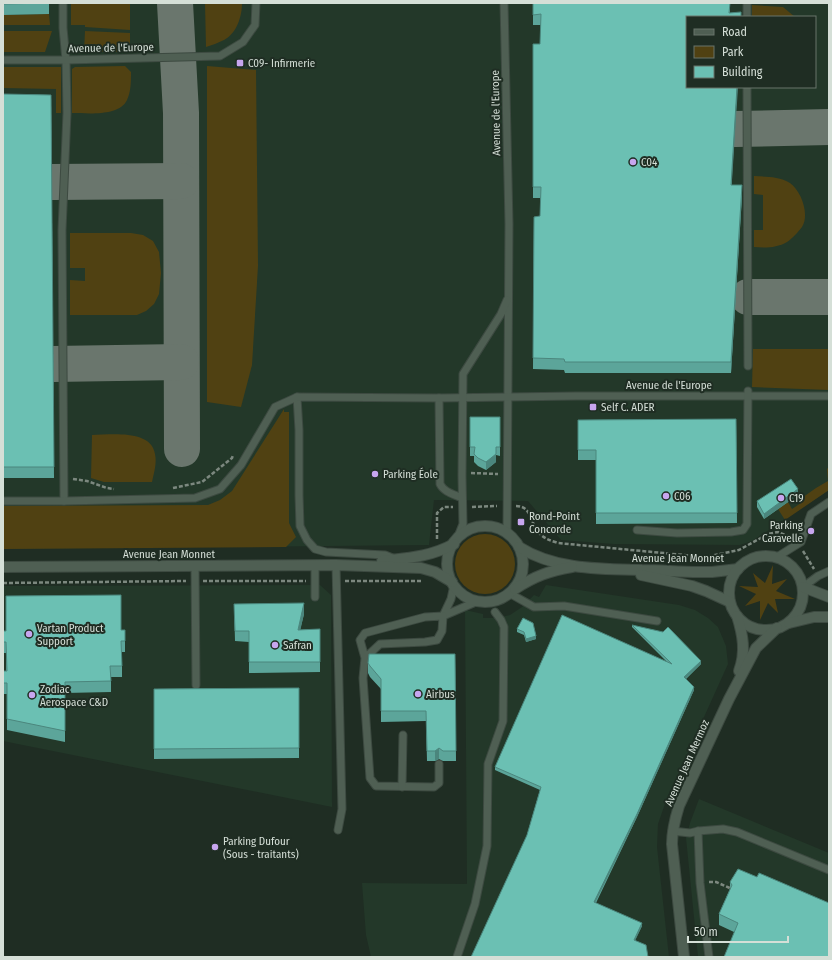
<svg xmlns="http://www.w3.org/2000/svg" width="832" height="960" font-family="'Fira Sans Condensed',sans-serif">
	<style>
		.built { fill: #233829; fill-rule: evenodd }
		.green { fill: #504112 }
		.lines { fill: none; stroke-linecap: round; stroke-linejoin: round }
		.taxiway { stroke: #6a766d; stroke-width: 36 }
		.service-casing { stroke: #3d4a41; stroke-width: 9 }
		.minor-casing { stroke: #3d4a41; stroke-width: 12 }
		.path { stroke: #7c887f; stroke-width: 2.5; stroke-dasharray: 4 2; stroke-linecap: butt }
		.service { stroke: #4f5f53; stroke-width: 7 }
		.minor { stroke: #4f5f53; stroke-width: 10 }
		.wall { fill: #5ca59a }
		.shaded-wall { fill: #4b867d }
		.building { fill: #6bc0b3; stroke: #4b867d }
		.poi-dot { fill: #c7a6ef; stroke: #1f2d23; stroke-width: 1.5 }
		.labels { text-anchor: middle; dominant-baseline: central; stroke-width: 4; stroke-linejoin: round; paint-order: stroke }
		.street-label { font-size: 11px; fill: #d5dfd7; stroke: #1f2d23 }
		.poi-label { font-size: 11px; fill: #d5dfd7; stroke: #1f2d23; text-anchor: start }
	</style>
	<rect width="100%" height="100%" fill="#1f2d23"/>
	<g class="built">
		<path d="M3 3H829V490L752 541 740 545 614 544 561 540 528 501 434 500 429 545 3 549ZM687 17H815V87H687Z"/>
		<path d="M320 585 331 595 332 807 3 741V586Z"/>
		<path d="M546 585 679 605 695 610 708 618 718 627 726 646 728 664 666 801 658 824 657 847 669 957H371L366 935 362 883 467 884 465 610 483 614V618H497L510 615 522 607 534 595 539 597Z"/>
		<path d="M699 799 829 853V957H698L686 838 690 823Z"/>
	</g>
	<g class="green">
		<path d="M71 3H130V30L85 27V25H71Z"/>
		<path d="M205 3H242C242 16 237 33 224 40 218 43 212 45 206 47Z"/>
		<path d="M752 5 783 7 795 17H752Z"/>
		<path d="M49 14 50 25H3V15Z"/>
		<path d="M3 31H52L45 52H3Z"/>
		<path d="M85 31 130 33C130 41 131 48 124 52H84Z"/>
		<path d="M125 66 131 72C131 81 131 92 127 100 119 117 87 113 72 113V69L75 67Z"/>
		<path d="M207 66 256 70 258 266 252 365 241 407 207 402Z"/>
		<path d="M3 67H61V113H56V89L3 88Z"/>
		<path d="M754 176C765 177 779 176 790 183 801 191 810 214 802 227 798 232 792 239 787 242 777 248 765 248 754 247V230H763V195L754 194Z"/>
		<path d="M70 233H131L143 235 153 241 159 252 161 273 159 294 154 304 146 311 137 315H70V280L85 281V268H70Z"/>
		<path d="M753 349H829V390L752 387Z"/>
		<path d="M284 409V412H289V523L296 537 286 547 3 549V506L208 505 220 500 232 491Z"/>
		<path d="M92 435C110 435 151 429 155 454 157 463 154 473 152 482H104L91 478Z"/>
		<path d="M829 467V490L785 520 778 509 788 502 792 509 801 503 799 500 816 488 828 481 827 469Z"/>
		<circle cx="485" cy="564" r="30"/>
		<path d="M773 565 772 584 787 579 776 591 795 599H775L778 613 768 603 760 620V601L745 606 756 594 739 586 758 587 753 573 765 583Z"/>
	</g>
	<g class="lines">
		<g class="taxiway">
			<path d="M175 3 181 113 182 449"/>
			<path d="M735 129 829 127"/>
			<path d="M52 182 181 181"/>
			<path d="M748 297H829"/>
			<path d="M53 364 181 362"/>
		</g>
		<defs>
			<g id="service">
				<path d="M63 3V28L66 60 67 113 62 230 64 501"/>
				<path d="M504 3 509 224 507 533"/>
				<path d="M747 3V17"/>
				<path d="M3 60H66L220 56 243 42 250 32 255 25 256 3"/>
				<path d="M747 87 748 366"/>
				<path d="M297 397 299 430V495L300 526 307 540 315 549 326 552 385 555 395 559"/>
				<path d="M439 398 440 484C444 492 453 494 462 498"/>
				<path d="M3 501H64L195 498 220 489 241 465 275 407 297 397 439 398 576 396H829"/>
				<path d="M637 530 677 533 731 532 743 530 747 524V519L748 391"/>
				<path d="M457 539 463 524 462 476 463 374 501 314 507 300"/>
				<path d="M777 557 801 542 811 514 829 502"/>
				<path d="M336 565 342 809 338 830"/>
				<path d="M195 566 196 685"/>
				<path d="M454 585 451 599 443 616 478 601"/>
				<path d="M803 587 818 576 829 571"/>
				<path d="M509 593 534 607 564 606 657 621"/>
				<path d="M315 597V565"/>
				<path d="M365 658 380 644 425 642 437 640 442 631 443 616 425 617 365 633 360 640 365 658 363 678 370 778 376 786 434 787 439 783V764"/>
				<path d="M402 787 403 735"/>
				<path d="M672 831 690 833 698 831 700 883 709 957"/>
				<path d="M698 831 723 829 737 832 829 870"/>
				<path d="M457 957 475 904 487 846 488 764 503 721 504 627 501 620 495 612"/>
			</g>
			<g id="minor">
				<circle cx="485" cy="564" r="38"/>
				<path d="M519 547C555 570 601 569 642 570 661 570 679 572 698 572H712L738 569"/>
				<circle cx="766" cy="593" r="37"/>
				<path d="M382 561C408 558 430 557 454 544"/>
				<path d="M3 567 336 565 421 568 435 572 452 582"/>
				<path d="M641 575 692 586 706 591 730 602"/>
				<path d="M803 587 829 597"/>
				<path d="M515 589C535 576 549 571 572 567"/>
				<path d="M737 616C743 635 746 652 739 671"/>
				<path d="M789 623 814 617H829"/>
				<path d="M684 957 672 844C672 831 675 819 679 806L729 699 756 648 777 628"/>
			</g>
		</defs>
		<use href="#service" class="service-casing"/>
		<use href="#minor" class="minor-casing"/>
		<g class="path">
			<path d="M471 473 498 474"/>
			<path d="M73 479 87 481 107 488 114 489"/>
			<path d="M173 488 202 482 232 458 233 455"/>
			<path d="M516 506C531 506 530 521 537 530 542 538 549 540 558 543L705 557 739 550 768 534 778 532 790 537"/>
			<path d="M472 507 497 506"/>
			<path d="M437 539V513L444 507H453"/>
			<path d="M803 551 814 569"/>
			<path d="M203 581H306"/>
			<path d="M345 581H422"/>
			<path d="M3 583 186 581"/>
			<path d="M709 882H716L732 889"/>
		</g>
		<use href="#service" class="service"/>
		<use href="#minor" class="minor"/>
	</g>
	<g class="wall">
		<path d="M3 3H49V14L3 15Z"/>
		<path d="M533 3H730V13L732 185 742 196 731 373H565L564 370 533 369 534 217 540 216V198H533V44H540L541 25H533Z"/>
		<path d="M3 94 51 95 54 478H3Z"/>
		<path d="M470 417H500V456L496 455V462L486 470 478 466 474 462V456H470Z"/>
		<path d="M736 419 737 523 596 524V460H578V420Z"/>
		<path d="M798 495 764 519 757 507V501Z"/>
		<path d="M234 604 304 614 300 630 320 629V672L249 673V642L235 641Z"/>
		<path d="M523 618 536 639 526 642 524 635 517 632V629Z"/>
		<path d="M632 625 701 664 686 679 694 690 637 817 596 903 642 926 635 940 648 957 527 835 540 790 495 770V767L667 662 632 627Z"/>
		<path d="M125 630V652H122V677H111V692L65 693V742L7 730V694H3V671H6V653H3V631Z"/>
		<path d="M455 654 456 761H443L439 759 435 761H427L426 721 381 722V689L370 677 368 673V663Z"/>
		<path d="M299 688V758L154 759V689Z"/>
		<path d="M757 877 829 903 734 932 719 925V914L730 889V882Z"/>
	</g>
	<g class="shaded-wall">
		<path d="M737 87H738L731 196V185Z"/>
		<path d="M742 185V196L731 373V362Z"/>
		<path d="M496 447V462L486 470V462Z"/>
		<path d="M798 489V495L764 519V514Z"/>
		<path d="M304 603V614L298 640V630Z"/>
		<path d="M536 636V639L526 642V639Z"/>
		<path d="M701 661V664L684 680V677Z"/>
		<path d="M694 687V690L637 817 594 905V902Z"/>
		<path d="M439 748V759L435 761V751Z"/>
		<path d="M642 923V926L634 943V940Z"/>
	</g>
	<g class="building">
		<path d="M3 3H49L3 4Z"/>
		<path d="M533 3H730L729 13 741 12V17H687V87H737L731 185H742L731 362H565L564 359 533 358 534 217 540 216 541 187H533V44H540L541 14 533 15Z"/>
		<path d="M3 94 51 95 54 467H3Z"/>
		<path d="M470 417H500V447H496V454L486 462 478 458 474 454 475 447H470Z"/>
		<path d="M736 419 737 513H596V450H578V420Z"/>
		<path d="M791 479 798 489 764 514 757 501Z"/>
		<path d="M121 595V630H125V641H121L122 666H110L111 681 65 682V731L7 719V683H3V671H7L6 642H3V631H6V596Z"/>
		<path d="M304 603 298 630 320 629V662H249V631H235L234 604Z"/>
		<path d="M562 615 672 664 632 625 663 632 668 627 701 661 684 677 694 687 637 814 594 902 642 923 634 940 646 945 648 957H471L527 835 541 787 495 767Z"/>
		<path d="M523 618 533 623 536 636 526 639 524 632 517 629Z"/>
		<path d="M369 654H455L456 751H443L439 748 435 751H427L426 711H381V679L370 666 368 663Z"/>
		<path d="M299 688V748L154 749V689Z"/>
		<path d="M738 869 757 877 759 873 829 903V957H724L738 923 719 914 732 885 730 882Z"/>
	</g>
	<g class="poi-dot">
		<rect x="236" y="59" width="8" height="8" rx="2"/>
		<circle cx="633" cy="162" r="4"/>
		<rect x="589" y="403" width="8" height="8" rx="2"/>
		<circle cx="375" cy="474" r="4"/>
		<circle cx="666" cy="496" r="4"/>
		<circle cx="781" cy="498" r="4"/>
		<rect x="517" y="518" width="8" height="8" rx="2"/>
		<circle cx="811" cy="531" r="4"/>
		<circle cx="29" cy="634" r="4"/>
		<circle cx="275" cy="645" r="4"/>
		<circle cx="418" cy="694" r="4"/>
		<circle cx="32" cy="695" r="4"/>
		<circle cx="215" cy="847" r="4"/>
	</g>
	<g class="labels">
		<g class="street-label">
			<text transform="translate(111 48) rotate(-1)">Avenue de l'Europe</text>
			<text transform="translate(496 113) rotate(-91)">Avenue de l'Europe</text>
			<text x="669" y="385">Avenue de l'Europe</text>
			<text x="169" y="554">Avenue Jean Monnet</text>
			<text x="678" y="558">Avenue Jean Monnet</text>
			<text transform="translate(687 763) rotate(-66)">Avenue Jean Mermoz</text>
		</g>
		<g class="poi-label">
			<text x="248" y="63">C09- Infirmerie</text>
			<text x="641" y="162">C04</text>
			<text x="601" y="407">Self C. ADER</text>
			<text x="383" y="474">Parking Éole</text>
			<text x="674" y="496">C06</text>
			<text x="789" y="498">C19</text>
			<text x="529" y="516">Rond-Point<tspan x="529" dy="13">Concorde</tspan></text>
			<text x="803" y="525" text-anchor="end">Parking<tspan x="803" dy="13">Caravelle</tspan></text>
			<text x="37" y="628">Vartan Product<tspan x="37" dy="13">Support</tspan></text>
			<text x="283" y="645">Safran</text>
			<text x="40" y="689">Zodiac<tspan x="40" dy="13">Aerospace C&amp;D</tspan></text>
			<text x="426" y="694">Airbus</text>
			<text x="223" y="841">Parking Dufour<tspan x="223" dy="13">(Sous - traitants)</tspan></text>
		</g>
	</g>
	<rect width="832" height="960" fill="none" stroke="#d5dfd7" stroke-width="8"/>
	<rect x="686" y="16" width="130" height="72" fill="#1f2d23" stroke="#68746b"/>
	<rect x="694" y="29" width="20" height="6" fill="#4f5f53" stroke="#68746b"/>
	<text x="722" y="36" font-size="12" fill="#d5dfd7">Road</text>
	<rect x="694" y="46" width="20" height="12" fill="#504112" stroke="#68746b"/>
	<text x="722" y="56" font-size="12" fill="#d5dfd7">Park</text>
	<rect x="694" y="66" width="20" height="12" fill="#6bc0b3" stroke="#68746b"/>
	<text x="722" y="76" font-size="12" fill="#d5dfd7">Building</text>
	<path d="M688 936v6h100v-6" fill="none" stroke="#d5dfd7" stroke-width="2"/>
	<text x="694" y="936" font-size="12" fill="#d5dfd7" stroke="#1f2d23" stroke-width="3" paint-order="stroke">50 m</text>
</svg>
